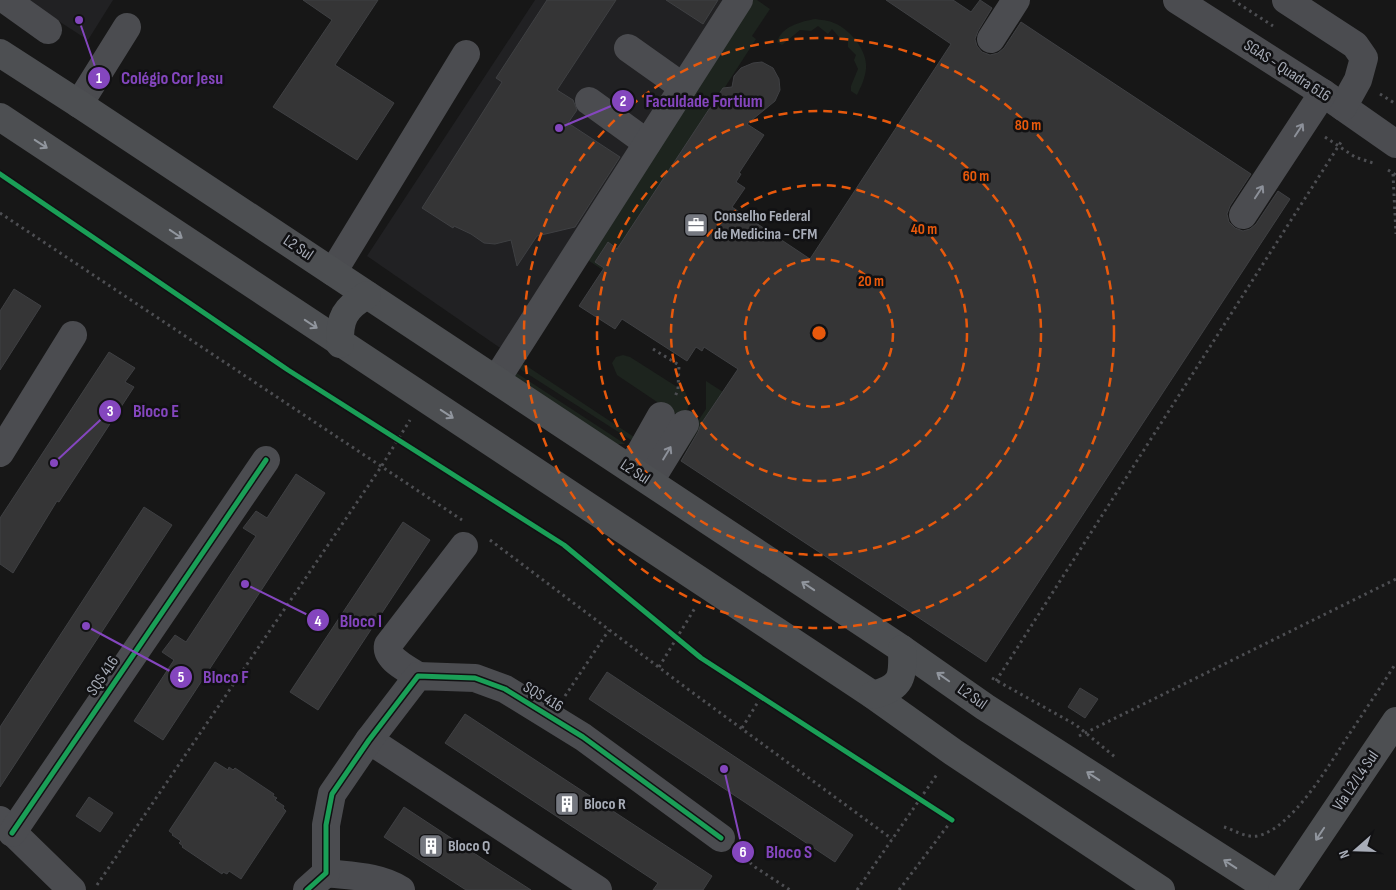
<svg xmlns="http://www.w3.org/2000/svg" width="1396" height="890" font-family="'Sofia Sans Condensed',sans-serif">
	<style>
		.built { fill: #212123 }
		.green { fill: #1d241e }
		.building { fill: #353536; stroke: #3f4043 }
		.lines { fill: none; stroke-linecap: round; stroke-linejoin: round }
		.path { stroke: #4d4e52; stroke-width: 3; stroke-dasharray: 2.5 4; stroke-linecap: butt }
		.minor { stroke: #4b4c50; stroke-width: 28 }
		.major { stroke: #4d4f52; stroke-width: 28 }
		.cycleway-casing { stroke: #111113; stroke-width: 8 }
		.cycleway { stroke: #1a9f57; stroke-width: 5 }
		.oneway { stroke: #8c9099 }
		.oneway2 { stroke: #91969e }
		.ring { fill: none; stroke: #e8590c; stroke-width: 2.5; stroke-dasharray: 9 6 }
		.labels { text-anchor: middle; dominant-baseline: central; stroke-width: 5; stroke-linejoin: round; paint-order: stroke }
		.street-label { font-size: 16px; fill: #a8adb8; stroke: #111113 }
		.poi-label { font-size: 16px; font-weight: bold; fill: #a8adb8; stroke: #111113; text-anchor: start }
		.centre { fill: #e8590c; stroke: #111113; stroke-width: 2.5 }
		.ring-label { font-size: 15px; text-anchor: middle; font-weight: bold; fill: #e8590c; stroke: #111113; stroke-width: 5; stroke-linejoin: round; paint-order: stroke }
		.leader { fill: none; stroke: #8446be; stroke-width: 2 }
		.callout-dot { fill: #8446be; stroke: #111113; stroke-width: 2 }
		.mark-label { font-size: 15px; text-anchor: middle; font-weight: bold; fill: #fff }
		.callout-label { font-size: 18px; text-anchor: middle; font-weight: bold; fill: #8446be; stroke: #111113; stroke-width: 5; stroke-linejoin: round; paint-order: stroke }
	</style>
	<rect width="100%" height="100%" fill="#171717"/>
	<g class="built">
		<path d="M26 0H113L88 40Z"/>
		<path d="M535 0H752L516 359 367 256Z"/>
	</g>
	<g class="green">
		<path d="M752 0H757L770 9 752 36 756 39 606 272 583 257Z"/>
		<path d="M815 19C821 20 828 20 834 23 850 29 868 51 866 69 865 78 861 87 857 95L851 91V86L858 69 854 60 856 55 848 47V40L840 38 832 29 828 34 818 26 811 31 800 30 782 45 777 42C782 26 800 22 815 19Z"/>
		<path d="M623 355 630 357 685 392C689 400 690 405 686 413L679 415 672 412 617 375 612 363 616 357Z"/>
		<path d="M516 359 634 437 631 440 520 369Z"/>
		<path d="M515 372 625 444H615L512 376Z"/>
		<path d="M706 381 723 392 685 451 680 448 706 409Z"/>
	</g>
	<g class="building">
		<path d="M303 0H378L335 65 394 103 357 160 273 107 332 20Z"/>
		<path d="M547 0H616L557 90 573 100 577 110 568 123 620 157 575 227 537 236 517 266 511 240 495 244 484 243 471 234 454 226 453 228 422 208 502 82 496 78Z"/>
		<path d="M666 0H718L703 24Z"/>
		<path d="M886 0H953L971 12 980 0 992 8 978 31 975 39 977 46 982 52 990 55 998 53 1004 48 1021 22 1045 38 1251 174 1230 206 1227 214 1229 222 1235 228 1243 231 1250 229 1256 224 1278 191 1290 199 986 662 681 461 698 432 701 424 738 369 704 347 702 351 696 347 687 361 622 319 615 329 579 306 604 268 595 262 608 242 617 249 723 88 732 87 734 76 741 68 753 63 762 62 773 68 779 79 780 90 775 101 747 124 764 135 739 173 741 174 736 182 745 188 732 207 810 259 951 44Z"/>
		<path d="M14 289 41 306 0 370V311Z"/>
		<path d="M109 352 135 368 125 382 134 387 59 502 57 501 13 573 0 564V518Z"/>
		<path d="M296 474 325 493 163 740 134 721 174 660 162 652 175 635 186 642 256 536 243 528 256 511 267 518Z"/>
		<path d="M144 507 172 525 0 787V727Z"/>
		<path d="M403 522 430 540 318 710 290 692Z"/>
		<path d="M607 672 853 835 835 862 589 699Z"/>
		<path d="M1080 688 1098 699 1085 718 1068 707Z"/>
		<path d="M465 714 712 876 703 890H653L658 883 445 743Z"/>
		<path d="M215 762 228 770 229 767 233 770 235 768 274 794 273 796 277 798 275 800 284 806 283 808 286 811 241 879 229 871 227 874 223 872 222 874 182 847 183 846 179 843 181 841 172 835 173 834 169 831Z"/>
		<path d="M89 797 113 813 100 832 76 816Z"/>
		<path d="M404 807 492 865 531 890H466L384 837Z"/>
	</g>
	<g class="lines">
		<g class="path">
			<path d="M1233 0 1273 26"/>
			<path d="M1380 94 1396 104"/>
			<path d="M1325 137 1355 157 1376 164"/>
			<path d="M1388 170 1396 175"/>
			<path d="M1393 174 1396 234"/>
			<path d="M0 213 462 520"/>
			<path d="M653 349 679 365 678 389 675 397"/>
			<path d="M490 540 689 690 892 839"/>
			<path d="M659 667 695 608"/>
			<path d="M992 678 1076 725 1115 757"/>
			<path d="M996 681 1343 139"/>
			<path d="M565 696 609 630"/>
			<path d="M742 728 761 697"/>
			<path d="M1079 736 1396 579"/>
			<path d="M1224 827C1234 830 1246 838 1257 836 1292 829 1329 765 1348 736 1364 712 1380 688 1396 663"/>
			<path d="M740 854 755 867 790 890"/>
			<path d="M97 885 381 467 410 420"/>
			<path d="M857 890 938 773"/>
			<path d="M899 890 952 820"/>
		</g>
		<g class="minor">
			<path d="M6 0 48 30"/>
			<path d="M1177 0 1323 93 1396 144"/>
			<path d="M1286 0 1355 45 1364 58 1358 80 1343 107"/>
			<path d="M991 39 1016 0"/>
			<path d="M628 48 683 87"/>
			<path d="M589 101 647 143"/>
			<path d="M79 104 127 27"/>
			<path d="M1243 215 1323 93"/>
			<path d="M333 272 466 54"/>
			<path d="M496 380 739 0"/>
			<path d="M0 453 73 335"/>
			<path d="M631 469 661 416"/>
			<path d="M650 481 685 424"/>
			<path d="M418 676C408 669 385 659 388 645L464 546"/>
			<path d="M369 740 598 890"/>
			<path d="M0 820 72 890"/>
			<path d="M12 833 266 460"/>
			<path d="M326 873C351 876 380 876 401 890"/>
			<path d="M307 890 326 873V825L332 794 369 740 418 676 475 678 505 689 583 737 721 838"/>
		</g>
		<g class="major">
			<path d="M0 53 79 104 902 649 985 707 1271 890"/>
			<path d="M0 117 873 695 953 752 1161 890"/>
			<path d="M340 344C339 318 345 308 367 295"/>
			<path d="M873 695C903 687 903 677 902 649"/>
			<path d="M1282 890 1396 721"/>
		</g>
		<defs>
			<g id="cycleway">
				<path d="M0 174 288 370 564 545 701 658 952 820"/>
				<path d="M12 833 266 460"/>
				<path d="M307 890 326 873V825L332 794 369 740 418 676 475 678 505 689 583 737 721 838"/>
			</g>
		</defs>
		<use href="#cycleway" class="cycleway-casing"/>
		<use href="#cycleway" class="cycleway"/>
	</g>
	<defs><path id="oneway-shaft" d="M-6 0H5M1.5-3L5.5 0L1.5 3" fill="none" stroke-width="1.6" stroke-linecap="round" stroke-linejoin="round" transform="scale(1.25)"/></defs>
	<g class="oneway">
		<use href="#oneway-shaft" transform="translate(1299 130) rotate(-57)"/>
		<use href="#oneway-shaft" transform="translate(1259 192) rotate(-57)"/>
		<use href="#oneway-shaft" transform="translate(667 453) rotate(-59)"/>
	</g>
	<g class="oneway2">
		<use href="#oneway-shaft" transform="translate(41 144) rotate(33)"/>
		<use href="#oneway-shaft" transform="translate(176 234) rotate(34)"/>
		<use href="#oneway-shaft" transform="translate(311 324) rotate(34)"/>
		<use href="#oneway-shaft" transform="translate(447 414) rotate(33)"/>
		<use href="#oneway-shaft" transform="translate(808 586) rotate(-146)"/>
		<use href="#oneway-shaft" transform="translate(943 677) rotate(-145)"/>
		<use href="#oneway-shaft" transform="translate(1093 776) rotate(-147)"/>
		<use href="#oneway-shaft" transform="translate(1320 834) rotate(124)"/>
		<use href="#oneway-shaft" transform="translate(1230 864) rotate(-147)"/>
	</g>
	<g class="ring">
		<circle cx="819" cy="333" r="74"/>
		<circle cx="819" cy="333" r="148"/>
		<circle cx="819" cy="333" r="222"/>
		<circle cx="819" cy="333" r="295"/>
	</g>
	<defs>
		<symbol id="office-square" viewBox="-11 -11 22 22"><rect x="-9" y="-9" width="18" height="18" rx="4" fill="#757880" stroke="#111113"/><path d="M-6-3h4V-5.5h4V-3h4V5H-6ZM-1-4.5V-3h2v-1.5ZM-6 0V1H6V0Z" fill="#fff"/></symbol>
		<symbol id="building-square" viewBox="-11 -11 22 22"><rect x="-9" y="-9" width="18" height="18" rx="4" fill="#757880" stroke="#111113"/><path d="M-4-6H4V6H1V3H-1V6H-4ZM-2.5-4.3h1.7v1.8h-1.7ZM.8-4.3h1.7v1.8H.8ZM-2.5-1h1.7V.8h-1.7ZM.8-1h1.7V.8H.8Z" fill="#fff"/></symbol>
	</defs>
	<g fill-rule="evenodd">
		<use href="#office-square" x="682" y="211" width="28" height="28"/>
		<use href="#building-square" x="553" y="790" width="28" height="28"/>
		<use href="#building-square" x="417" y="832" width="28" height="28"/>
	</g>
	<g class="labels">
		<g class="street-label">
			<text transform="translate(1287 71) rotate(33)">SGAS - Quadra 616</text>
			<text transform="translate(298 248) rotate(34)">L2 Sul</text>
			<text transform="translate(635 472) rotate(33)">L2 Sul</text>
			<text transform="translate(103 676) rotate(-56)">SQS 416</text>
			<text transform="translate(543 697) rotate(31)">SQS 416</text>
			<text transform="translate(972 697) rotate(35)">L2 Sul</text>
			<text transform="translate(1356 781) rotate(-56)">Via L2/L4 Sul</text>
		</g>
		<g class="poi-label">
			<text x="714" y="216">Conselho Federal<tspan x="714" dy="18">de Medicina - CFM</tspan></text>
			<text x="584" y="804">Bloco R</text>
			<text x="448" y="846">Bloco Q</text>
		</g>
	</g>
	<circle cx="819" cy="333" r="8" class="centre"/>
	<g class="ring-label">
		<text x="1028" y="130">80 m</text>
		<text x="976" y="181">60 m</text>
		<text x="924" y="234">40 m</text>
		<text x="871" y="286">20 m</text>
	</g>
	<path class="leader" d="M79 20L99 78M559 128L623 101M54 463L110 411M245 584L318 620M86 626L181 677M724 769L743 852"/>
	<g class="callout-dot">
		<circle cx="79" cy="20" r="5"/>
		<circle cx="559" cy="128" r="5"/>
		<circle cx="54" cy="463" r="5"/>
		<circle cx="245" cy="584" r="5"/>
		<circle cx="86" cy="626" r="5"/>
		<circle cx="724" cy="769" r="5"/>
		<circle cx="99" cy="78" r="12"/>
		<circle cx="623" cy="101" r="12"/>
		<circle cx="110" cy="411" r="12"/>
		<circle cx="318" cy="620" r="12"/>
		<circle cx="181" cy="677" r="12"/>
		<circle cx="743" cy="852" r="12"/>
	</g>
	<g class="mark-label">
		<text x="99" y="83">1</text>
		<text x="623" y="106">2</text>
		<text x="110" y="416">3</text>
		<text x="318" y="626">4</text>
		<text x="181" y="682">5</text>
		<text x="743" y="857">6</text>
	</g>
	<g class="callout-label">
		<text x="172" y="84">Colégio Cor Jesu</text>
		<text x="704" y="107">Faculdade Fortium</text>
		<text x="156" y="417">Bloco E</text>
		<text x="361" y="627">Bloco I</text>
		<text x="226" y="683">Bloco F</text>
		<text x="789" y="858">Bloco S</text>
	</g>
	<g transform="translate(1356 850) rotate(250)" stroke="#111113" stroke-width="4" paint-order="stroke">
	<path d="M0-4L9 19L0 12L-9 19Z" fill="#a8adb8"/>
	<text y="-8" font-size="14" font-weight="bold" text-anchor="middle" fill="#a8adb8">N</text>
	</g>
</svg>
